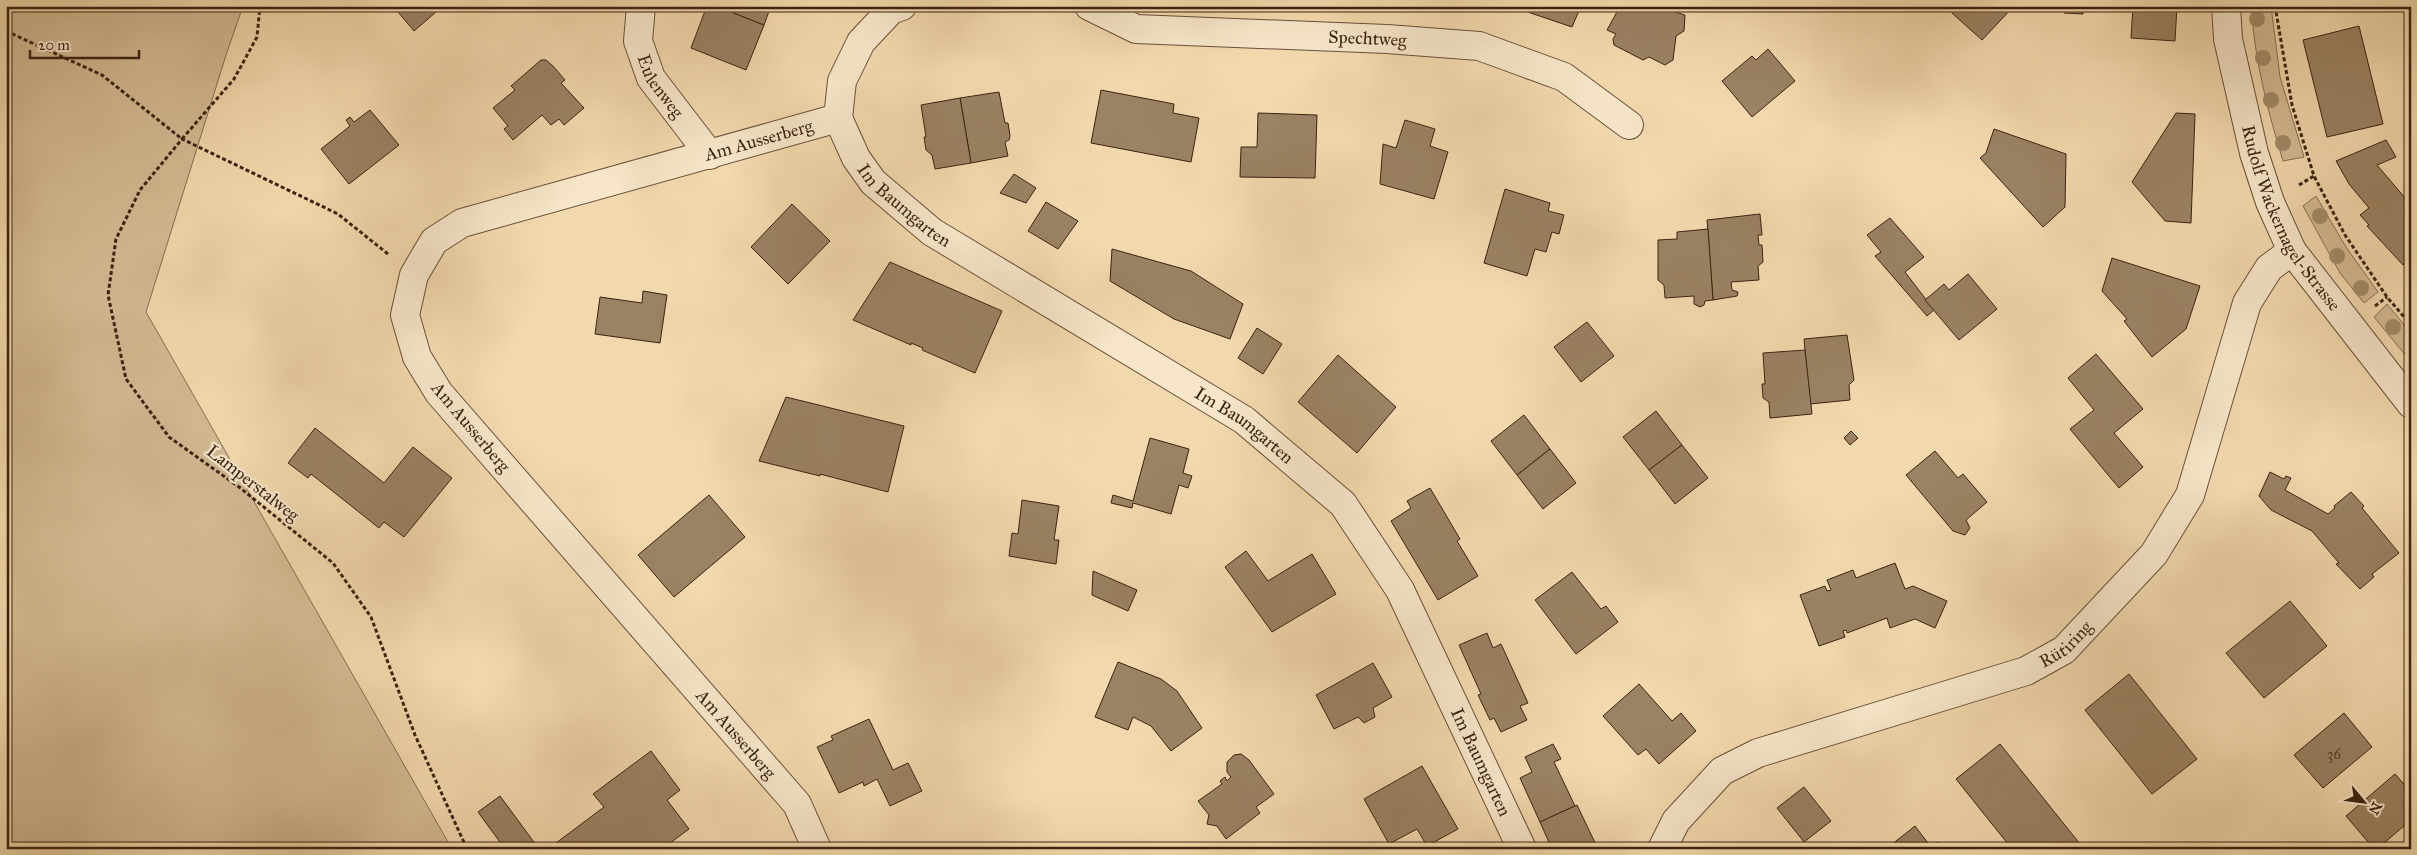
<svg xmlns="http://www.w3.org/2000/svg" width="2417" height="855" font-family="'IM FELL Great Primer',serif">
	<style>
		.green { fill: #d3ba93; stroke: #876e52 }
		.building { fill: #9a8263; stroke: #3b2312 }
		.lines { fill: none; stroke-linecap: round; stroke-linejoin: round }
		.minor-casing { stroke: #695039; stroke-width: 30 }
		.tertiary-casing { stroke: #695039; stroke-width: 30 }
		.path { stroke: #3b2312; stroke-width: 3; stroke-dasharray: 4 2.5; stroke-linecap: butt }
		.minor { stroke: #f7e6ca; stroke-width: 28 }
		.tertiary { stroke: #f7e6ca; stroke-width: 28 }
		.tree { fill: #a28a69 }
		.labels { text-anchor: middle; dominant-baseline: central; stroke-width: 4.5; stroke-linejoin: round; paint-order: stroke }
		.number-label { font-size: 15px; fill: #533b26 }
		.street-label { font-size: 18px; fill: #3b2312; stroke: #f7e6ca }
	</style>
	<rect width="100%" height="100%" fill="#f2d9ad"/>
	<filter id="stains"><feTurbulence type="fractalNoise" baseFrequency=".004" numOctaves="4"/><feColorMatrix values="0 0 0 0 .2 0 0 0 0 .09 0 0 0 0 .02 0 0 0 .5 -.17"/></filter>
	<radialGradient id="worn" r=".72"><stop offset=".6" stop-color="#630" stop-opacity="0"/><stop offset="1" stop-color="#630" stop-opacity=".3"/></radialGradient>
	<g class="green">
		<path d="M6 6H243L226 55 146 312 452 849H6Z"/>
		<path d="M2251 6H2271L2280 77 2304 157 2283 161C2267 108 2255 62 2251 6Z"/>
		<path d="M2316 196 2346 247 2378 292 2364 303 2340 273 2303 206Z"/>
		<path d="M2387 304 2411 333V362L2374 317Z"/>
	</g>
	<g class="building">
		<path d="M393 6H443L414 31Z"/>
		<path d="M702 6H716L764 25 746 70 691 48 705 11 700 9Z"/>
		<path d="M716 6H771L764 25Z"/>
		<path d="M1510 6H1581L1572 27Z"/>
		<path d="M1636 6H1646L1660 11 1662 8 1685 15 1684 31 1676 36 1673 60 1665 65 1649 57 1643 60 1614 45 1613 39 1616 34 1607 30 1618 10 1621 12 1626 8 1634 9Z"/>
		<path d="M1945 6H1958L1952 13Z"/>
		<path d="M1958 6H2014L1982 40 1952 13Z"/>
		<path d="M2065 6H2084L2083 14 2064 13Z"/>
		<path d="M2133 6H2177L2175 41 2131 38Z"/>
		<path d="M2359 26 2383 124 2327 137 2303 40Z"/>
		<path d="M1768 49 1795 81 1752 117 1722 81 1752 56 1756 60Z"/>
		<path d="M541 60H546L553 66 565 80 561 83 584 108 564 125 559 119 551 125 542 115 513 140 504 129 508 126 493 108 515 90 511 86Z"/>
		<path d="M1101 90 1174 104 1173 113 1199 118 1191 162 1091 143Z"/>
		<path d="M999 92 1005 123H1008L1010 136 1009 140 1005 142 1008 156 971 163 960 98Z"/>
		<path d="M960 98 971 163 935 169 932 155 926 150 924 137H926L921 105Z"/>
		<path d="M370 110 399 145 349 184 321 149 350 126 346 120 350 117 354 122Z"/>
		<path d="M1258 113 1317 115 1315 178 1240 177 1241 147H1257Z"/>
		<path d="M2176 113 2195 114 2191 223 2165 221 2132 182Z"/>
		<path d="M1405 120 1435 129 1430 146 1448 152 1434 199 1380 184 1383 144 1396 148Z"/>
		<path d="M1994 129 2066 154 2065 207 2043 227 1980 158 1986 153Z"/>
		<path d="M2386 140 2396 157 2377 165 2411 205V258L2403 265 2367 226 2369 225 2360 215 2369 208 2349 184 2336 161Z"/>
		<path d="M1014 174 1036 188 1026 203 1000 193Z"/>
		<path d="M1505 189 1550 203 1548 211 1564 215 1559 234 1552 232 1546 252 1535 249 1527 276 1484 263Z"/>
		<path d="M1046 202 1078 221 1058 249 1028 231Z"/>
		<path d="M792 204 830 241 788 284 751 247Z"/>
		<path d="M1760 214 1762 235H1758L1759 245H1762L1763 262 1758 266 1759 280 1731 282 1732 290 1738 292 1737 296 1713 300 1707 220Z"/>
		<path d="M1890 218 1924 257 1905 272 1934 310 1927 316 1875 256 1881 252 1867 235Z"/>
		<path d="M1708 229 1713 300 1705 301 1704 305 1700 307 1694 304V296L1665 298 1664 285 1658 280V240L1677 239V232Z"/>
		<path d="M1112 249 1191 271 1243 304 1230 339 1174 319 1110 281Z"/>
		<path d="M2112 258 2200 286 2186 329 2152 357 2124 321 2127 319 2102 291Z"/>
		<path d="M890 262 1002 311 975 373 922 350 923 348 911 343V345L853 320Z"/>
		<path d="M1968 274 1997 309 1959 340 1925 300 1944 284 1949 290Z"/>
		<path d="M643 291 667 295 660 343 595 334 600 297 642 303Z"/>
		<path d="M1587 322 1614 356 1581 382 1554 347Z"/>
		<path d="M1257 328 1282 344 1263 374 1238 358Z"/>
		<path d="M1847 335 1854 380 1849 385 1850 400 1810 404 1804 339Z"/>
		<path d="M1805 350 1812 414 1770 418 1769 402 1763 398 1762 384H1765L1763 353Z"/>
		<path d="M2096 354 2143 409 2114 433 2143 467 2119 488 2070 429 2094 410 2068 378Z"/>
		<path d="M1338 355 1396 407 1357 453 1298 402Z"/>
		<path d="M786 397 904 426 888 492 820 474V476L759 461Z"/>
		<path d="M1656 411 1682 445 1649 470 1623 437Z"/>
		<path d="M1524 415 1550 449 1517 475 1491 441Z"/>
		<path d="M315 428 384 483 413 447 452 478 404 537 384 522 379 528 311 474 308 478 288 463Z"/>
		<path d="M1851 431 1858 438 1850 445 1844 438Z"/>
		<path d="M1150 438 1189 449 1183 473 1192 476 1188 488 1179 485 1171 514 1133 503 1132 508 1111 503 1113 495 1133 501Z"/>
		<path d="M1682 445 1708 478 1675 504 1649 470Z"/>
		<path d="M1550 449 1576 483 1543 509 1517 475Z"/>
		<path d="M1935 451 1958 478 1963 474 1987 502 1966 520 1970 528 1965 535 1953 531 1906 475Z"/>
		<path d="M2270 472 2284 479 2286 476 2291 478 2285 490 2328 514 2335 508 2334 506 2351 492 2364 506 2362 508 2399 553 2372 574 2374 577 2360 589 2336 564 2339 563 2312 531 2271 510 2259 496Z"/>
		<path d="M1430 488 1460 539 1457 541 1478 576 1438 600 1391 521 1411 508 1407 501Z"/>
		<path d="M709 495 745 537 674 597 638 555Z"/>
		<path d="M1022 500 1059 506 1054 540H1059L1056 564 1009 556 1012 533 1018 534Z"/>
		<path d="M1246 551 1268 581 1312 554 1336 594 1272 632 1225 567Z"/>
		<path d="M1895 563 1905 589 1913 586 1947 601 1935 628 1915 619 1890 628 1887 618 1847 633 1846 630 1843 631 1845 637 1819 646 1800 595 1825 586 1827 591 1831 590 1827 580 1853 570 1856 578Z"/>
		<path d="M1093 571 1137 590 1128 611 1092 595Z"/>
		<path d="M1572 572 1601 609 1606 606 1618 622 1576 654 1535 600Z"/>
		<path d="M2290 601 2327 646 2264 698 2226 653Z"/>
		<path d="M1487 633 1493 648 1501 644 1528 703 1520 706 1527 720 1501 732 1494 718 1490 720 1478 695 1481 694 1459 645Z"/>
		<path d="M1118 662 1161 679 1177 691 1202 728 1171 751 1151 726 1133 717 1128 730 1095 717Z"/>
		<path d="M1373 663 1392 697 1373 708 1375 717 1364 723 1358 717 1334 729 1316 695Z"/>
		<path d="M2129 674 2197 759 2152 794 2085 710Z"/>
		<path d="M1639 684 1672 721 1681 713 1696 731 1659 764 1646 749 1638 755 1603 716Z"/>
		<path d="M2344 713 2372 747 2323 788 2294 755Z"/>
		<path d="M869 719 893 770 908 763 922 791 890 806 877 779 864 786 863 782 839 793 817 747 833 740 831 736Z"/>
		<path d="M1553 744 1561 759 1554 762 1575 806 1540 822 1520 778 1532 772 1525 757Z"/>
		<path d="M2000 744 2084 849H2012L1956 779Z"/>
		<path d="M651 751 680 790 667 800 689 829 662 849H589L586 845 581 849H548L604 807 593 794Z"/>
		<path d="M1241 754 1249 760 1274 794 1256 807 1260 813 1226 839 1217 826 1207 824 1209 815 1198 801 1222 784 1220 781 1225 777 1227 781 1231 777 1227 772V762L1234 755Z"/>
		<path d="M1422 766 1458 829 1427 846 1417 829 1389 844 1364 799Z"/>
		<path d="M2395 774 2411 792V820L2377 849H2374L2346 816Z"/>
		<path d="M1804 787 1831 821 1804 842 1777 808Z"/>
		<path d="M500 796 539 849H505L478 812Z"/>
		<path d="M1577 805 1598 849H1552L1540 822Z"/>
		<path d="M1915 826 1931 847 1938 842 1944 849H1886Z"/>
	</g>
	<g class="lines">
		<defs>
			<g id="minor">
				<path id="s1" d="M641 6 638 41 651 78 710 155"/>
				<path id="s2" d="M1089 6 1136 29 1387 39 1479 46 1564 77 1629 125"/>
				<path id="s3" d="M838 118 856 158 873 182 932 232 1244 420 1343 504 1400 590 1522 849"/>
				<path d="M838 118 842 81 861 42 891 10 902 6"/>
				<path id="s4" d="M817 849 797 804 439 393 417 357 405 315 414 275 434 241 462 223 838 118"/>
				<path id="s5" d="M1662 849 1676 821 1722 771 1758 753 2026 671 2064 650 2154 554 2190 495 2247 303 2269 268 2292 251"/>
			</g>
			<g id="tertiary">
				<path id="s6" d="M2226 6 2228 39 2254 153 2270 202 2292 251 2411 404"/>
			</g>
		</defs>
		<use href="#minor" class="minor-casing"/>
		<use href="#tertiary" class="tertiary-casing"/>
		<g class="path">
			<path d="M2275 6 2292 105 2314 176 2345 235 2387 297 2411 325"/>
			<path d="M6 31 102 75 182 139 234 79 257 37 260 6"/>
			<path d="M2299 185 2314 176"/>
			<path d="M388 254 338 214 182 139 140 190 116 239 108 295 126 379 169 437 239 487 333 563 371 617 415 735 467 849"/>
			<path d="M2375 306 2387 297"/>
		</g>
		<use href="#minor" class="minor"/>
		<use href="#tertiary" class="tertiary"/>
	</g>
	<g class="tree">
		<circle cx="2257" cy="19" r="8"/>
		<circle cx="2263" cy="58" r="8"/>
		<circle cx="2271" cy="100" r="8"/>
		<circle cx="2283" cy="143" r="8"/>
		<circle cx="2320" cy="216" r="8"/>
		<circle cx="2337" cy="256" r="8"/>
		<circle cx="2361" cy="288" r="8"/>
		<circle cx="2393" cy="327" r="8"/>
	</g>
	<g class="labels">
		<g class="number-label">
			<text x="2334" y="754">36</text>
		</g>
		<g class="street-label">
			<text stroke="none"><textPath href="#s2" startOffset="284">Spechtweg</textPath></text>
			<text stroke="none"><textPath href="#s1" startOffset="86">Eulenweg</textPath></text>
			<text stroke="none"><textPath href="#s4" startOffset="1102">Am Ausserberg</textPath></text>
			<text stroke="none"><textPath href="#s3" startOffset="112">Im Baumgarten</textPath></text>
			<text stroke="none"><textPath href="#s6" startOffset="225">Rudolf Wackernagel-Strasse</textPath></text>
			<text stroke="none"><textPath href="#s3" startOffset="518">Im Baumgarten</textPath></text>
			<text transform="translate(471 427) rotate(50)">Am Ausserberg</text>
			<text transform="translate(253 483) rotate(38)">Lamperstalweg</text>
			<text stroke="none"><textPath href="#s5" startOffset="468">Rütiring</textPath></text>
			<text transform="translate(736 734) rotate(49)">Am Ausserberg</text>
			<text stroke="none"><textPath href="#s3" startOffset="938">Im Baumgarten</textPath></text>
		</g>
	</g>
	<rect width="2417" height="855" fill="none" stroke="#f2d9ad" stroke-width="25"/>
	<rect x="8" y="8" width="2402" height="840" fill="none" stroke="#3b2312" stroke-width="2.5"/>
	<rect x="12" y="12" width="2392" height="830" fill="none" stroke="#3b2312"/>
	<g transform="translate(2364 802) rotate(119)" stroke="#f7e6ca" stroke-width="4" paint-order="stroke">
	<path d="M0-4L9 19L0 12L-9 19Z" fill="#3b2312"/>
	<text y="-8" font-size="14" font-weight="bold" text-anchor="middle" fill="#3b2312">N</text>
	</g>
	<path d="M30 50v8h109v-8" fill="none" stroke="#3b2312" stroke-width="2.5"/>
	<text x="38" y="50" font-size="15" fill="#3b2312" stroke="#f7e6ca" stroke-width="4" paint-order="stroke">20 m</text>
	<rect width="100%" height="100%" filter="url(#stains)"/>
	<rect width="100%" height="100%" fill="url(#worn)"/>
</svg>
